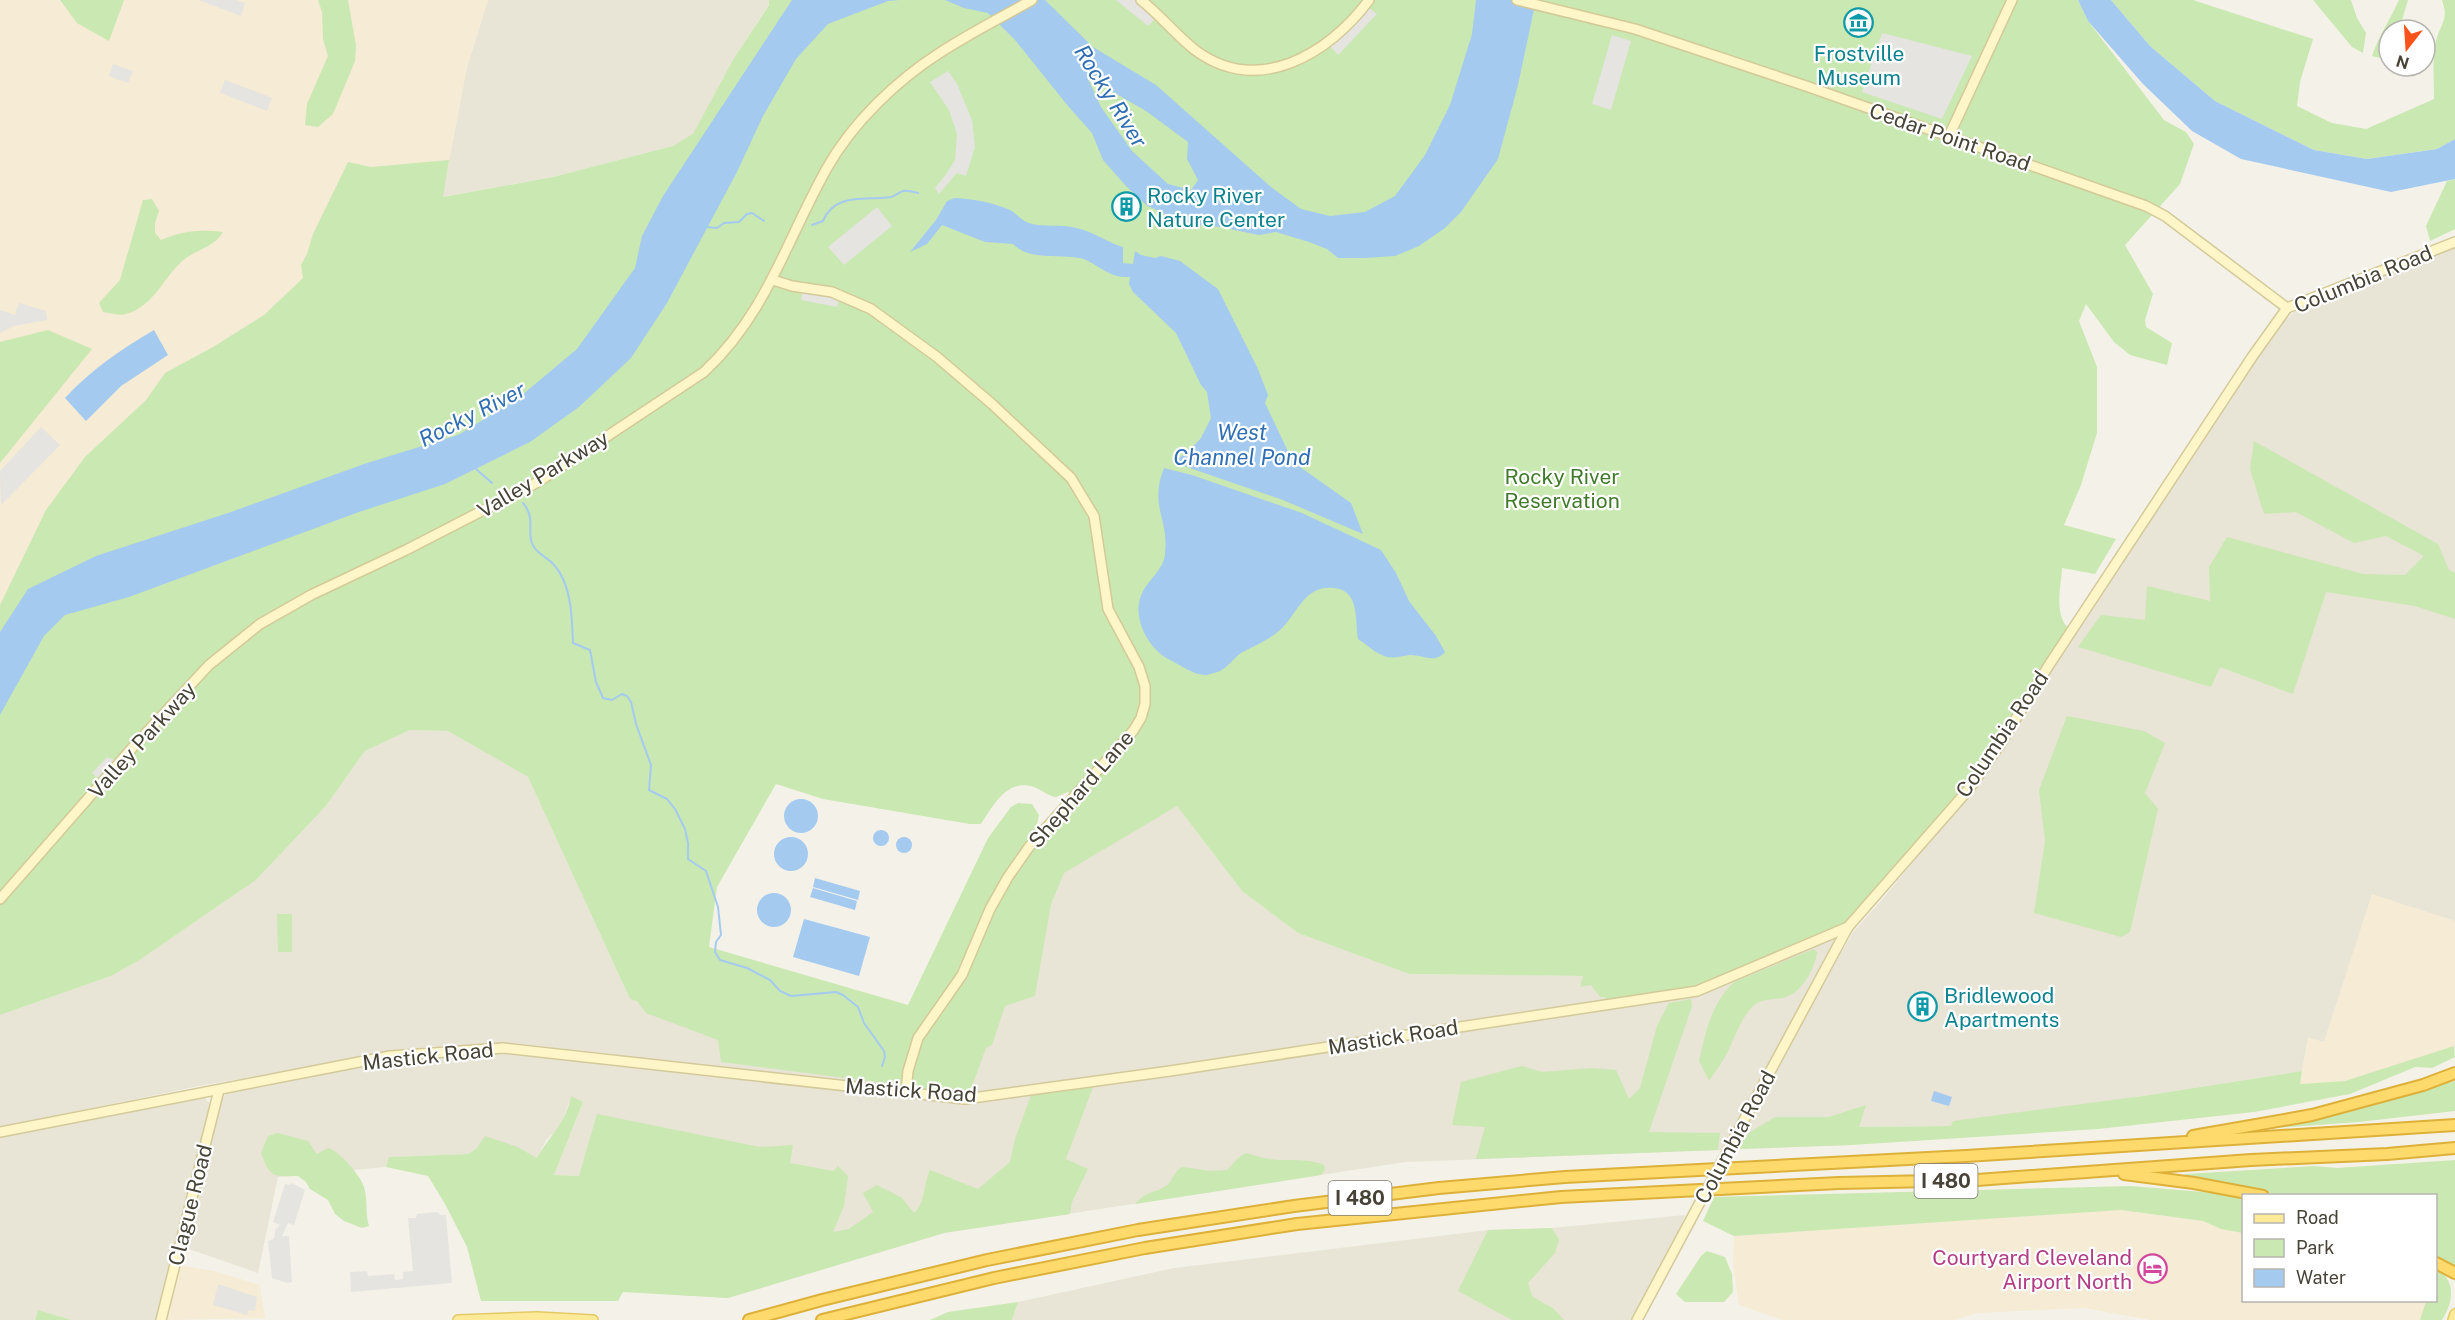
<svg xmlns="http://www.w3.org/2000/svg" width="2455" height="1320" font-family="'Public Sans',sans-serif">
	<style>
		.residential { fill: #e8e4d6 }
		.commercial { fill: #f6ebd4 }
		.green { fill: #cae8b1; fill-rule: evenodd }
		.parking { fill: #e5e4e0 }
		.water { fill: #a5caf0; fill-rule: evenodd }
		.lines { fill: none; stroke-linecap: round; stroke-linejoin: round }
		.stream { stroke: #a5caf0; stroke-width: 2 }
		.secondary-casing { stroke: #d4c999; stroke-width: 12 }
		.primary-casing { stroke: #e3ca67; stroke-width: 12 }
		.highway-casing { stroke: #ddb03a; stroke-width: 14 }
		.secondary { stroke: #fef6c8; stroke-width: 9 }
		.primary { stroke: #fdea98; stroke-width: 9 }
		.highway { stroke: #fdda6b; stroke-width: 10 }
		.secondary-bridge-casing { stroke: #d4c999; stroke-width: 12; stroke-linecap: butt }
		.secondary-bridge { stroke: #fef6c8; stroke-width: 9 }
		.labels { text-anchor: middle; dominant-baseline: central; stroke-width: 4.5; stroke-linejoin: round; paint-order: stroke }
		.shield { fill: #fff; stroke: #7f7b73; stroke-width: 1.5 }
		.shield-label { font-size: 20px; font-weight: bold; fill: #484337 }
		.culture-label { font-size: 21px; fill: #0d838f; stroke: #fff; text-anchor: start }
		.street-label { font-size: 21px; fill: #484337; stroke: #fff }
		.park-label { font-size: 21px; fill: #407a2a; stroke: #fff }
		.hotel-label { font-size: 21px; fill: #b23c85; stroke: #fff; text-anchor: end }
		.water-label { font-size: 22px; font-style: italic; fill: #306fb4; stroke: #fff }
	</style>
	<rect width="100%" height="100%" fill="#f4f2e8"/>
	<g class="residential">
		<path d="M488 0H769V4L734 58 693 135 673 146 553 177 442 197 467 67Z"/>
		<path d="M2455 246V921L2372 895 2324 1042 2308 1038 2302 1071 1951 1126 1858 1127 1852 1145 1405 1162 944 1233 728 1298 548 1287 579 1176 554 1175 583 1102 571 1097 560 1127 547 1139 537 1158 518 1147 477 1148 468 1154 389 1157 386 1167 278 1177 258 1273 183 1247 220 1104 226 1093 234 1089 374 1062 425 1056 493 1052 569 1058 610 1066 614 1054 513 1043 424 1047 199 1086 0 1127V1015L111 976 138 961 256 880 325 807 365 751 410 730 448 731 528 777 630 999 897 1035 1047 876 1177 806 1242 891 1298 933 1409 974 1584 976 1580 986 1846 920 1818 994 1853 932 1886 895 1975 786 2071 636 2278 326 2299 308Z"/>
		<path d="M199 1096 205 1098 210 1104V1111L157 1320H72L38 1310 35 1320H0V1135Z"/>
		<path d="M1685 1215 1675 1240 1631 1320H1012L1018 1302 1174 1268 1488 1230 1552 1228Z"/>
	</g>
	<g class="commercial">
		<path d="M0 0H488L467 67 442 197 307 274 264 315 213 347 165 373 146 400 85 457 0 605Z"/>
		<path d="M2372 894 2455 921V1046L2345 1081 2300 1084 2308 1038 2324 1042Z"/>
		<path d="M2121 1210 2203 1221 2221 1229 2243 1233 2244 1300 2426 1301 2420 1320H2150L2084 1308 1977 1313 1955 1320H1782L1739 1305 1733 1265 1734 1236Z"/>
		<path d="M178 1265 214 1271 260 1285 265 1318 165 1320Z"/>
	</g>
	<g class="green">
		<path d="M60 0H124L109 41 77 23Z"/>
		<path d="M318 0H348L356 45 355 61 333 114 318 127 305 125 307 104 328 56 323 39 322 12Z"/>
		<path d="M769 0H2078L2088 21 2164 120 2186 132 2194 144 2180 184 2125 245 2153 294 2145 320 2146 327 2172 343 2167 365 2130 355 2114 342 2086 304 2079 321 2097 367V433L2081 485 2064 525 2116 539 2095 574 2062 568C2061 587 2053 618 2071 630L1970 787 1851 923 1697 989 1605 1002V997H1600L1591 985 1580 987 1583 976 1409 974 1298 933 1242 891 1177 806 1064 873 1051 904 1035 996 1005 1006 992 1045 986 1048 968 1097 891 1088V1084L721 1062 718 1040 646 1013 637 1001 630 999 528 777 448 731 410 730 365 751 325 807 256 880 138 961 111 976 0 1015V605L46 510 85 457 146 400 165 373 213 347 264 315 303 278 301 265 307 254 313 234 348 162 371 167 449 160 443 197 553 177 673 146 693 134 734 58 769 5ZM776 784 823 799 970 824H981C994 805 1007 778 1034 787 1042 790 1048 796 1056 797L1068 792 1071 794 1038 831 1036 829 1039 815 1032 804 1018 803 1011 807 988 838 908 1005 709 947 717 887Z"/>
		<path d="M2111 0H2193L2313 39 2300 82 2297 106 2332 123 2366 129 2434 99C2434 80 2432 61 2436 41 2441 22 2449 21 2442 0H2455V139L2437 149 2367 159 2314 150 2215 101 2150 46Z"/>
		<path d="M2313 0H2351L2357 18 2366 33 2363 53 2352 47Z"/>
		<path d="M2399 0H2408L2399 30H2389V60L2372 56C2379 35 2390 20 2399 0Z"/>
		<path d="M2455 179V229L2430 241 2426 226 2447 181Z"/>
		<path d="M152 199 159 211 155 223V233L161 240C181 231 201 229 223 232 215 246 199 249 186 258 164 275 155 306 126 314 119 316 110 313 103 312L99 303 120 280 143 200Z"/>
		<path d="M48 330 92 349 0 463V342Z"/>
		<path d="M2254 441 2438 544 2449 570 2455 573V619L2415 606 2326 592 2293 694 2220 667 2211 687 2078 647 2101 615 2145 620 2147 586 2210 601 2209 567 2227 537 2363 574 2405 575 2424 556 2386 536 2354 543 2296 512 2264 514 2250 469Z"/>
		<path d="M2067 716 2144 731 2165 743 2145 793 2158 809 2130 932 2121 937 2034 913 2045 841 2039 790Z"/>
		<path d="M277 914H292V952H278Z"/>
		<path d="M1814 949 1817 952C1815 969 1801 995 1782 998 1771 1000 1760 999 1752 1007 1739 1021 1735 1038 1727 1053 1722 1063 1715 1072 1709 1081L1699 1061C1706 1031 1711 1004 1734 982Z"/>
		<path d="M1691 999 1692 1006 1649 1132 1720 1133 1718 1150 1476 1159 1485 1127 1452 1125 1461 1082 1522 1066 1542 1072 1592 1068 1616 1070 1629 1099 1640 1088 1657 1026 1669 1003Z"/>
		<path d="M2454 1046 2455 1057 2432 1068 2415 1067 2350 1094 2254 1112 2098 1129 1852 1145 1737 1149 1749 1133 1775 1117H1829L1866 1105 1859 1127 1951 1126 1953 1121 2143 1096 2302 1071 2300 1084 2345 1081Z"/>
		<path d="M2455 1081V1111L2359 1122 2262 1129 2358 1109Z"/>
		<path d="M1093 1087 1066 1159 1088 1169 1072 1202 1070 1214 944 1233 728 1298 623 1292 618 1301H481L467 1247 445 1204 428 1176 386 1167 389 1157 468 1154 477 1148 485 1136 518 1147 537 1158C550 1135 566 1123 571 1096L583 1102 554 1175 579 1176 597 1114 760 1147 793 1145 790 1163 834 1171 838 1166 848 1176 844 1206 833 1232 849 1229 873 1212 863 1193 877 1185 902 1198 914 1213C926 1203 923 1184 930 1170L978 1189 1010 1162 1015 1139 1031 1095Z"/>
		<path d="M278 1133 308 1141 317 1154 328 1148C339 1151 361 1176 364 1187 368 1200 365 1213 369 1226L362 1228 344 1221 335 1214 328 1200 310 1189 306 1182 298 1176C273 1177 270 1177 261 1153L268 1136Z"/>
		<path d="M1246 1153C1256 1156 1269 1160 1280 1160 1294 1160 1311 1159 1324 1165L1325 1170 1321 1175 1135 1204C1148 1190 1153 1194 1166 1186 1173 1181 1174 1171 1182 1167L1211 1171 1227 1170 1238 1158Z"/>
		<path d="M2455 1160V1268L2436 1259V1196L2282 1195 2180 1177 2186 1174 2314 1166 2337 1168Z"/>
		<path d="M2131 1186 2215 1193 2243 1199V1233L2221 1229 2203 1221 2121 1210 1734 1236 1703 1221 1714 1197Z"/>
		<path d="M1552 1228 1559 1240 1555 1253 1528 1283 1532 1296 1554 1309 1564 1320H1512L1458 1291 1488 1230Z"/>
		<path d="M1707 1251 1725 1257 1732 1274 1733 1292 1724 1302H1685L1676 1294 1701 1256Z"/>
		<path d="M2436 1268C2455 1280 2455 1299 2442 1320H2420L2426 1301 2436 1300Z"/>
		<path d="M1018 1302 1012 1320H930L948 1312Z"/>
		<path d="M38 1310 72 1320H35Z"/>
	</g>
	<g class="parking">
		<path d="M198 0H236L245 3 241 16Z"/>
		<path d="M1116 0H1141L1158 15 1148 26Z"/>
		<path d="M1365 5 1377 14 1338 55 1327 43Z"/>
		<path d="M1882 33 1972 56 1942 119 1862 92Z"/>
		<path d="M1612 35 1631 41 1611 110 1592 104Z"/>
		<path d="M113 64 133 71 128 83 109 76Z"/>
		<path d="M948 71 957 84 972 120 975 147 966 176 957 173 939 194 935 188 947 173 955 160 957 134 949 110 930 82Z"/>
		<path d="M225 80 272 98 267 111 220 93Z"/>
		<path d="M877 207 892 226 844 265 828 247Z"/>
		<path d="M803 288 840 295 837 307 801 300Z"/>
		<path d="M19 303 46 311 47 320 14 326 0 333V310L15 315Z"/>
		<path d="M41 427 60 445 1 505 0 471Z"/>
		<path d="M107 757 117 761 102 781 92 773Z"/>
		<path d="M292 1183 305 1190 294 1225 288 1223 282 1236H289L292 1282 287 1283 272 1278 268 1241 274 1239 275 1230 280 1225 273 1222 285 1184 289 1185Z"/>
		<path d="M438 1212 440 1215H446L452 1283 351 1292 350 1272 367 1271 368 1276 394 1274 395 1280 403 1279V1272L413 1271 408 1218H416L417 1214Z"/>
		<path d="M218 1284 257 1297 255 1311 248 1310 247 1315 213 1305Z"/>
	</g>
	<g class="water">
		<path d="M792 0H899L888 1 828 24 796 59 763 116 737 172 667 303 631 358 579 407 530 442 445 484 359 512 129 597 65 615 44 636 0 715V632L28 589 96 556 231 512 364 464 458 435 516 400 577 349 635 268 642 236 663 196Z"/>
		<path d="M945 0H1045L1093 47 1156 85 1271 187 1301 209 1330 216 1365 212 1395 196 1425 155 1450 105 1472 34 1476 0H1536L1518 85 1498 159 1461 212 1445 228 1419 246 1395 256 1365 258H1338L1327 249 1309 242 1276 232 1259 235 1220 227 1186 224 1146 205 1126 186 1103 160 1092 133 1068 106 1015 40 988 13 964 8ZM1087 77 1146 111 1188 142 1187 159 1198 180 1191 190 1168 184 1132 151 1101 107Z"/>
		<path d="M2078 0H2111L2150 46 2215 101 2314 150 2367 159 2437 149 2455 139V179L2391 192 2241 159 2192 131 2143 84 2088 21Z"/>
		<path d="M955 198C974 199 992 202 1010 210 1017 214 1022 221 1029 223 1043 228 1063 223 1080 229 1096 233 1108 243 1123 247V263L1133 264 1135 251 1141 255 1155 258 1161 256 1180 261 1218 289 1258 369 1268 395 1265 403 1293 462 1351 503 1363 534 1283 500 1172 462 1187 453 1201 438 1211 418 1207 392 1201 385 1176 333 1133 292 1129 284 1130 277C1127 277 1119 277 1117 276 1104 273 1093 261 1080 258 1058 254 1030 261 1013 244L985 242 942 225 927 244 910 252 936 220 947 201Z"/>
		<path d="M154 330 168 355 121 386 86 421 65 398C92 369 120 350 154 330Z"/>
		<path d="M1164 468 1192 475 1302 513 1381 550 1396 573 1409 601 1436 636 1445 652C1435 664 1423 655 1410 655 1400 656 1391 660 1382 655 1374 652 1366 644 1358 639 1355 621 1360 590 1334 588 1304 584 1297 615 1280 630 1269 640 1254 646 1241 653 1234 658 1228 667 1220 671 1217 672 1211 674 1207 675 1195 676 1180 665 1170 660 1147 648 1130 615 1143 591 1151 577 1164 569 1165 553 1169 519 1149 506 1164 468Z"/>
		<circle cx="801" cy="816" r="17"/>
		<circle cx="881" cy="838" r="8"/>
		<circle cx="791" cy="854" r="17"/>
		<circle cx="904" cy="845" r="8"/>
		<path d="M815 878 860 891 858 900 813 887Z"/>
		<path d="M813 888 857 901 855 910 810 897Z"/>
		<circle cx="774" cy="910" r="17"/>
		<path d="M804 919 870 937 859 976 793 957Z"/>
		<path d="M1934 1091 1952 1097 1949 1106 1931 1101Z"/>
	</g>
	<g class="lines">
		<g class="stream">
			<path d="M812 225 823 221C835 192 866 201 891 197 896 196 899 192 903 191 907 190 914 192 918 193"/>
			<path d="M707 227 717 228 724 223 739 222 747 214 752 213 764 221"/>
			<path d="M476 469 492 483"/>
			<path d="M523 503C537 519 525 534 534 547 539 555 550 559 555 566 572 586 572 619 573 643L590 650 596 682 603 698 612 700 622 694 627 696 631 702 636 724 651 765 649 790 667 799 675 809 685 829 688 843V859L706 871 718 907 721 935 716 942 715 952 720 960 747 968 770 980 780 991 791 996 836 992 843 995 858 1007 864 1023 884 1051 885 1057 882 1066"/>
		</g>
		<defs>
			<g id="secondary">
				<path d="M1141 0C1160 15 1176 35 1195 50 1258 97 1329 54 1369 0"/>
				<path d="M1517 0 1635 29 1806 86 2146 206 2165 216 2287 308"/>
				<path d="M1949 136 2012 0"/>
				<path d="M773 280 792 286 832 292 871 309 937 357 992 404 1071 478 1094 516 1108 609 1139 667 1145 686V704L1141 718 1133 731 1029 847 1008 877 990 909 962 975 918 1038 908 1071 906 1092"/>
				<path d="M0 899 133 747 209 665 260 624 311 595 406 550 538 482 704 372C767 313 786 241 827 168 853 122 897 80 941 52 970 33 1002 17 1032 0"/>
				<path d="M0 1132 390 1056 503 1048 965 1099 1170 1071 1697 991 1848 927"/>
				<path d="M1737 1133 1848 927 1969 789 1999 746 2049 665 2252 357 2287 308 2455 242"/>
				<path d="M161 1320 219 1090"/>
				<path d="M1637 1320 1690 1221"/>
			</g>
			<g id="primary">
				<path d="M458 1320 537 1317 593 1320"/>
				<path d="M2453 1320 2455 1314"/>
			</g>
			<g id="highway">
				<path d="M2193 1136 2312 1115 2423 1085 2455 1073"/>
				<path d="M2124 1174 2194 1183 2263 1196"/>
				<path d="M2436 1263 2455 1273"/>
				<path d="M749 1320 822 1300 987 1260 1138 1230 1294 1206 1439 1188 1565 1177 1966 1156 2455 1125"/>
				<path d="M822 1320 994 1278 1145 1248 1297 1224 1561 1197 1839 1183 1977 1180 2251 1160 2387 1154 2455 1148"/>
			</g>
		</defs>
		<use href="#secondary" class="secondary-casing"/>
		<use href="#primary" class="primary-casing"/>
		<use href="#highway" class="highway-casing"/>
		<use href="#secondary" class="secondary"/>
		<use href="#primary" class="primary"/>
		<use href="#highway" class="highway"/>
		<defs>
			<path id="secondary-bridge" d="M1690 1221 1737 1133"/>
		</defs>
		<use href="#secondary-bridge" class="secondary-bridge-casing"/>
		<use href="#secondary-bridge" class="secondary-bridge"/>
	</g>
	<defs>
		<symbol id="museum-ring" viewBox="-11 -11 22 22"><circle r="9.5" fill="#fff" stroke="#0f9aa8" stroke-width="1.5"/><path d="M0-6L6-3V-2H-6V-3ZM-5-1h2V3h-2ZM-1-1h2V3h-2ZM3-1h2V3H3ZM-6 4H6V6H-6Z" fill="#0f9aa8"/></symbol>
		<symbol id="building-ring" viewBox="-11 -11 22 22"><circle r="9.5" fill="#fff" stroke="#0f9aa8" stroke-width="1.5"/><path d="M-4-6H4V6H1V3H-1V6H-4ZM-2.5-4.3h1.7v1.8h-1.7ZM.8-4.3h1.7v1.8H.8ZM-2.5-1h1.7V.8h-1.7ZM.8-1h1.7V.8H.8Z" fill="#0f9aa8"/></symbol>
		<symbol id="hotel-ring" viewBox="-11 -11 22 22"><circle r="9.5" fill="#fff" stroke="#d1479c" stroke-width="1.5"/><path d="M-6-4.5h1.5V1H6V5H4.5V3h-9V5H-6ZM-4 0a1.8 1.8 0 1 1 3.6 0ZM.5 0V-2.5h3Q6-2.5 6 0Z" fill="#d1479c"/></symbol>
	</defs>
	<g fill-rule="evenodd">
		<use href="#museum-ring" x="1842" y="6" width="33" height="33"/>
		<use href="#building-ring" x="1110" y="190" width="33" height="33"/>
		<use href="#building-ring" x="1906" y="990" width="33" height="33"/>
		<use href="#hotel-ring" x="2136" y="1252" width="33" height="33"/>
	</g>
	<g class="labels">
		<g class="shield">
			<rect x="1914.5" y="1164" width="63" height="34" rx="4.5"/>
			<rect x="1328.5" y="1181" width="63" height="34" rx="4.5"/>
		</g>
		<g class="shield-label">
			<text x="1946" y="1181">I 480</text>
			<text x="1360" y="1198">I 480</text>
		</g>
		<g class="culture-label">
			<text x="1859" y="53" text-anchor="middle">Frostville<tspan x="1859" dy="24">Museum</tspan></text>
			<text x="1147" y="195">Rocky River<tspan x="1147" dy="24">Nature Center</tspan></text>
			<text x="1944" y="995">Bridlewood<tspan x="1944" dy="24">Apartments</tspan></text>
		</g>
		<g class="street-label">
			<text transform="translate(1950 137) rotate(19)">Cedar Point Road</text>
			<text transform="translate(2363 279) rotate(-22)">Columbia Road</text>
			<text transform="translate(543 474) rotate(-31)">Valley Parkway</text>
			<text transform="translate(2002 734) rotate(-56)">Columbia Road</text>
			<text transform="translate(142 740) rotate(-48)">Valley Parkway</text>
			<text transform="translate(1081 789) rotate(-49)">Shephard Lane</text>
			<text transform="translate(1393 1037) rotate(-9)">Mastick Road</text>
			<text transform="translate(428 1056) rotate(-6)">Mastick Road</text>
			<text transform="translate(911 1090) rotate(4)">Mastick Road</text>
			<text transform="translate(1735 1137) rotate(-62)">Columbia Road</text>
			<text transform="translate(190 1205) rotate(-76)">Clague Road</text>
		</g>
		<g class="park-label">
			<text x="1562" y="476">Rocky River<tspan x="1562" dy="24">Reservation</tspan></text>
		</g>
		<g class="hotel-label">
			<text x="2132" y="1257">Courtyard Cleveland<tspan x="2132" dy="24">Airport North</tspan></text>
		</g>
		<g class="water-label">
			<text transform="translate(1111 96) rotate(58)">Rocky River</text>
			<text transform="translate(472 414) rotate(-27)">Rocky River</text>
			<text x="1242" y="432">West<tspan x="1242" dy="25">Channel Pond</tspan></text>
		</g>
	</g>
	<rect x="2242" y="1194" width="195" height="108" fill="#ffffff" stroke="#b6b4af" stroke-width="1.5"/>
	<rect x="2254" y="1214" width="30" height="9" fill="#fdea98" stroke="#b6b4af" stroke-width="1.5"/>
	<text x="2296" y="1224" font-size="18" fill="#484337">Road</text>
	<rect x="2254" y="1239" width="30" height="18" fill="#cae8b1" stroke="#b6b4af" stroke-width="1.5"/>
	<text x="2296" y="1254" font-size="18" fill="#484337">Park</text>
	<rect x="2254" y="1269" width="30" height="18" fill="#a5caf0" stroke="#b6b4af" stroke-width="1.5"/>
	<text x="2296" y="1284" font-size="18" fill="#484337">Water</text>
	<g transform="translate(2407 48) rotate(197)"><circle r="28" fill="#ffffff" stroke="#b6b4af" stroke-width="1.5"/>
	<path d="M0-4.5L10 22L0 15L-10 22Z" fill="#f9521b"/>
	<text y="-9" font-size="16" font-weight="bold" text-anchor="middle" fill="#484337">N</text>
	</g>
</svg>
